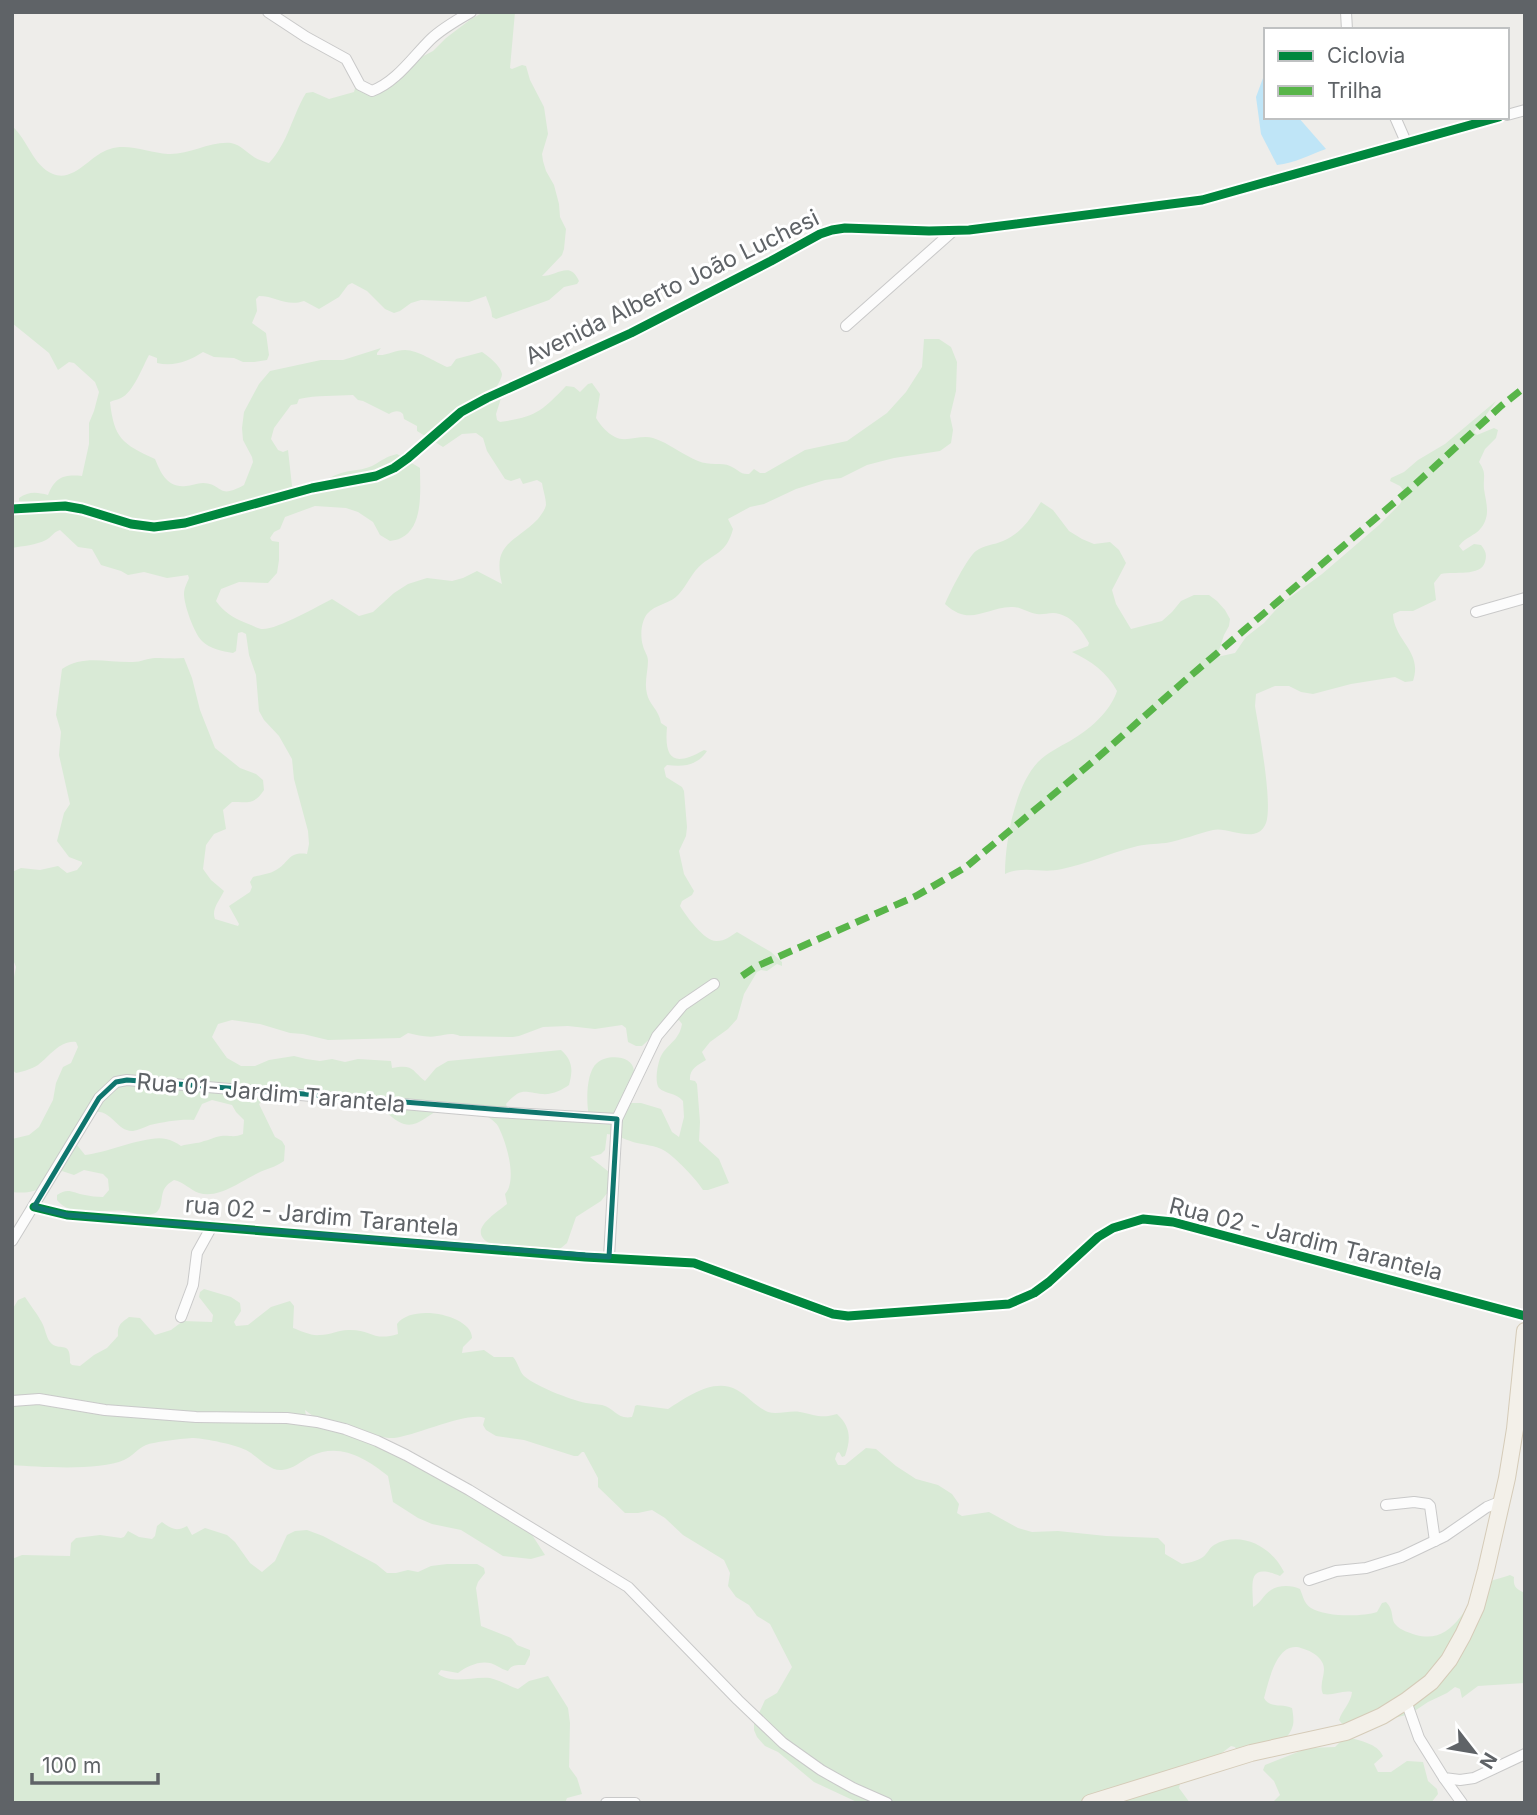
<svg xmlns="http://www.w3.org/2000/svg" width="1537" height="1815" font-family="Inter,sans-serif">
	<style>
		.green { fill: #d9ead6; fill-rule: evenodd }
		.water { fill: #bfe5f7 }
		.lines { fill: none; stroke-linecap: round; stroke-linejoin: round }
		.street-casing { stroke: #c9c9c9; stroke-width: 12 }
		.primary-casing { stroke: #d5cbb8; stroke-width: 18 }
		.street { stroke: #fcfcfc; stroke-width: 10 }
		.primary { stroke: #f3f0e9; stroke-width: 16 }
		.quiet { stroke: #58b549; stroke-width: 7; stroke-dasharray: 14 7; stroke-linecap: butt }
		.cycleway-casing { stroke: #fff; stroke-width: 13 }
		.cycleway { stroke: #00873e; stroke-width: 9 }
		.marked { fill: none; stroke: #0f766e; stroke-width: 5; stroke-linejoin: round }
		.labels { text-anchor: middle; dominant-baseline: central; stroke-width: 6; stroke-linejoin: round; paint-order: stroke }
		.street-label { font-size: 23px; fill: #5f6367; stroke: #fff }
	</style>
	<rect width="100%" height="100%" fill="#eeedea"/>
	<g class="green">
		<path d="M484 12H515L510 68 512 69 522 65 526 66 530 80 544 107 548 134 542 154 543 161 546 171 554 185 559 204 560 217 566 229 564 249 562 255 542 276C557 276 570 260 579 281L577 284 564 287 549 300 496 319 492 317C492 309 488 303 486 296L469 302 421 300 411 303 400 311 394 313 385 309 367 291 352 283 348 285 339 297 319 309 304 301C286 307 276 296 259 296L256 299 257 311 252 323 266 333 269 355 267 360 254 362H243L234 358 214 357 203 352C189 361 174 367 157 363V358L149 355C143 366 133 393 121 398 117 400 114 400 110 402 114 438 122 444 155 459 161 473 167 488 186 486 191 486 197 483 203 483 224 484 217 500 244 485L253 462 252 457 243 440 242 428 244 412 259 384 270 371 321 360H343L381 348 377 353V355C387 356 395 350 405 350 418 350 435 362 447 367L451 366 456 359 482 352C488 356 501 366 502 374 502 377 499 383 497 386L503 392 496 414 497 420 500 422C536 417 542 411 566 386L574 387 580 392 588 384 592 383 600 394 596 418C601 426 607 433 615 437 626 443 641 434 653 438 669 443 683 455 698 461 709 466 722 462 730 466 738 469 740 475 749 474L754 469 760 473H765L805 450 847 441 887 413 906 392 922 367 924 339H939L951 347 957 362 956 391 950 416 953 430 951 443 940 451 894 458 867 465 841 478 825 480 796 489 764 504 750 507 728 519 733 529C727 551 718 552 702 564 692 572 687 585 679 594 671 604 655 604 647 614 641 622 640 636 643 646 644 651 648 655 648 661 648 671 644 683 647 694 649 704 659 710 661 723L667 727C664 760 674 767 704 750L707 751C697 766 683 767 667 765L664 768 666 777 682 787 684 791 687 827 686 836 679 851 684 874 694 891 692 895 682 901 680 906C686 916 705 942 717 941 725 941 731 936 737 932L771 952 782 962V966L777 964 767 971 761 970 757 972 744 994 737 1019 728 1029 710 1042 702 1052 706 1060C698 1065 689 1069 690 1080L695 1081 697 1084 700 1122 699 1141 719 1159 729 1183 708 1190H703C698 1181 674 1156 665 1151 656 1145 643 1145 633 1142 624 1139 617 1135 607 1134L605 1150 601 1154 590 1157 609 1172 608 1192 601 1201 576 1217 567 1243 561 1248 555 1251 498 1247C462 1234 491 1217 507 1204L505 1194C518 1180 506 1141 498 1126 495 1121 486 1115 481 1113 470 1108 454 1108 443 1107 417 1122 411 1136 385 1111L373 1110 354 1101 348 1100 335 1104C335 1102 332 1096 330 1094 323 1088 293 1088 284 1090 276 1092 265 1098 259 1104L275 1137 282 1141 285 1146 284 1161C276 1167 266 1169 258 1173 241 1181 219 1199 199 1193 190 1190 184 1182 174 1180 156 1190 166 1202 157 1212 153 1215 146 1215 141 1214 136 1214 130 1212 125 1211 107 1209 88 1215 70 1209 64 1207 60 1204 57 1200V1195C68 1187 73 1193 85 1195 90 1196 97 1197 103 1197L109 1190 108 1179 103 1174 84 1170 74 1175 62 1171C44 1186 38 1195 12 1192V1139L29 1135 39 1127 53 1100 56 1083 63 1067 71 1063 78 1047 76 1042C60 1040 50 1056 38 1065 31 1069 25 1071 16 1073L12 1070V987L16 967 12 957V872L21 868 40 870 58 866 67 873 77 870 82 864V862L69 857 57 841 64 813 70 804 59 755 61 732 56 715 62 669C83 654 109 663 133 662 141 662 148 658 155 658 165 658 174 659 184 658L192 678 200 710 215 748 240 768 256 774 263 780 264 790C254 805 249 802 232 802L223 810 226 829 214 834 206 845 203 869 211 880 224 891C220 900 211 909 215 919L238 926 239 924 229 906 250 892 252 887 250 882 253 877C260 875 270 874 276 870 289 863 288 851 307 854L309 844 308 831 294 779 292 759 279 736 264 720 259 711 256 675 249 655 246 634 242 632 238 633 236 651 233 653C222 651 210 649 202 641 194 633 184 605 184 594 184 588 187 583 189 578L188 575 167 578 144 572 128 575 121 571 101 565 92 549 78 547 60 530C53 532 52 537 46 540 36 545 23 546 12 548V510L34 505 31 502 19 501V498C29 491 37 492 48 495 55 478 63 474 82 476L89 444V423L94 411 99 392 95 382 74 363 69 362 58 370 49 353 12 323V126C28 140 33 166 53 174 74 183 91 154 110 149 128 143 150 153 168 154 189 155 210 141 231 143 241 145 246 152 254 157 258 160 264 161 269 163 288 143 292 116 306 93L313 92 329 99 354 92 356 85 367 88 378 86 391 73 433 51 446 38 471 19ZM353 395 358 400 363 401 389 414C394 411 399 410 403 414L404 419 417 426V431L443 447 462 434 476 433 483 438 487 451 505 479 511 481 520 478 523 484 537 480 542 483C543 490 546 498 546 505 545 510 541 515 538 519 513 544 492 543 502 584L477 571 463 578 452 581 427 578 408 584 394 593 373 612 359 616 332 599C318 606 275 631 261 629 257 628 251 625 246 623 233 618 224 612 216 601L221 589 239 582 268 583 277 573 279 560V542L272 541 270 538 274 532 280 529 285 517 315 506 346 508 358 512 373 522 380 535 390 541C393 540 398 540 401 538 424 527 420 489 420 468L397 454C385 457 383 460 372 466 363 470 354 470 345 472 331 475 316 486 305 494L292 486 288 450 283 452 278 450 271 439 274 428 291 405 297 404 299 399C317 395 335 396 353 395ZM232 1020 260 1024 290 1033 303 1034 328 1040 400 1038 408 1033C417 1035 428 1038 437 1036 446 1035 451 1032 460 1036L513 1037 519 1036 543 1027 568 1026 595 1029 622 1025 626 1028 628 1042 636 1046H642C653 1036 664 1024 679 1020L682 1024C679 1041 668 1043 661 1056 658 1062 654 1082 659 1088 665 1094 675 1092 683 1101L684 1117 679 1137 672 1132 661 1109 641 1103H625C628 1094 634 1081 634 1071 633 1055 607 1054 597 1063 586 1072 586 1102 589 1116L508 1110 506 1104C521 1087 524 1092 542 1094 552 1095 562 1090 569 1085 573 1070 573 1061 561 1050L448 1061 436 1068 425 1081C411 1070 414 1064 392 1068L391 1061 358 1059 345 1062 332 1059 320 1061 306 1059 294 1056 269 1060 255 1066H241L227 1058 212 1037 218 1024ZM212 1100 232 1105 236 1112 244 1120 243 1134C234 1138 230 1135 221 1136 214 1137 210 1140 204 1141 197 1144 190 1143 181 1146 177 1143 171 1140 166 1139 149 1134 106 1153 85 1155L77 1145 73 1133C78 1122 82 1113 95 1112 112 1110 117 1132 133 1131 138 1130 145 1127 150 1125 164 1122 180 1119 194 1120L202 1104Z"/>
		<path d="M1496 401 1474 432 1477 435 1494 428 1498 430 1496 438 1485 449 1479 462C1487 474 1483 476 1484 489 1486 503 1491 515 1481 528 1475 536 1465 537 1459 546L1463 551 1474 544 1481 545C1486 551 1487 555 1485 562 1481 577 1453 571 1441 574L1434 583 1436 600 1413 611H1400L1393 614C1394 641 1423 651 1413 681L1405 682 1395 677 1351 684 1313 694 1301 692 1289 686H1275L1256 694 1255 706C1259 730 1273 804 1266 823 1257 846 1228 826 1213 830 1197 834 1182 840 1166 843 1155 844 1144 844 1134 847 1110 853 1087 864 1062 869 1041 874 1025 865 1005 874 1005 841 1015 786 1038 762 1047 753 1059 747 1070 741 1089 730 1110 712 1117 691 1107 672 1091 661 1072 652L1088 646 1089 643C1081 629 1071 614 1053 613 1047 613 1042 615 1037 614 1028 613 1020 606 1011 607 984 608 970 627 945 604 950 592 967 558 976 551 984 545 994 545 1003 541 1022 533 1030 519 1041 502L1053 510 1069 531 1082 539 1094 544 1110 542 1119 550 1126 563 1112 590 1116 604 1131 629 1162 621 1172 612 1181 601 1194 595H1209L1217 601 1225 610 1230 619 1229 626 1224 635 1217 657 1235 653 1246 637 1264 623 1281 604 1322 574 1379 525 1400 504 1404 497V491L1400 486 1390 481 1391 478 1404 472 1418 460 1445 444Z"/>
		<path d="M204 1289 231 1297 240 1303 241 1311 234 1322 236 1326 248 1325 271 1307 290 1301 294 1306 293 1328C301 1331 311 1336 320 1335 330 1335 339 1330 348 1330 371 1329 373 1342 398 1334L397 1324C413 1302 473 1316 472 1338L463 1347 462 1353 484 1350 494 1357H513C518 1362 519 1371 524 1376 537 1387 569 1399 586 1403 591 1404 597 1404 602 1405 614 1408 618 1420 632 1417L634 1411 635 1406 637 1405 668 1409C687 1397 714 1377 737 1390 748 1396 756 1407 768 1412 778 1415 790 1410 800 1412 816 1415 821 1419 837 1414 851 1427 851 1439 845 1456L842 1457 839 1452 837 1453 835 1459 838 1465H845L866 1448 876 1449 896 1466 916 1479 938 1485 952 1494 959 1504 957 1513 962 1516 989 1512 1018 1528 1032 1532 1058 1531 1106 1536 1158 1538 1165 1545V1554L1182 1564C1188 1563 1197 1561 1203 1557 1208 1553 1209 1548 1214 1545 1241 1530 1272 1547 1284 1572L1280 1576C1246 1562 1253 1584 1253 1607 1261 1603 1263 1595 1271 1590 1278 1585 1292 1585 1300 1589 1303 1596 1304 1604 1311 1608 1325 1617 1362 1617 1377 1612L1382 1603 1386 1602C1395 1611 1390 1619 1396 1625 1400 1630 1410 1633 1416 1635 1453 1645 1464 1606 1485 1585 1491 1579 1503 1578 1510 1575L1514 1577C1513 1587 1516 1589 1525 1593V1683L1478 1686 1462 1698 1460 1689 1455 1687 1447 1693 1428 1702 1410 1714 1382 1721 1343 1725 1339 1720C1342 1710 1351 1703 1352 1692 1342 1690 1333 1696 1323 1694 1318 1683 1328 1672 1322 1662 1319 1656 1311 1651 1304 1649 1277 1637 1269 1681 1264 1698 1270 1709 1282 1703 1292 1708 1293 1713 1294 1720 1293 1725 1287 1748 1258 1751 1239 1755L1235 1747 1231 1746 1214 1759 1181 1780 1179 1788 1190 1803H859L814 1782 778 1752 765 1746 757 1737 754 1730V1724L765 1700 777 1693 792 1667 770 1624 757 1616 749 1605 736 1597 728 1586 730 1573 724 1560 683 1535 665 1518 652 1510 638 1513H625L598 1487V1478L584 1452H582L578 1456H574L524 1440 496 1436 486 1430 483 1425 485 1418C468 1411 415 1436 394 1438 380 1439 332 1426 319 1420 314 1417 309 1413 305 1410L308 1426H322L379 1444 527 1527 545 1555 531 1559 503 1556 461 1530 432 1524 418 1518 393 1502 388 1476C366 1458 339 1442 311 1456 301 1461 294 1469 282 1470 268 1471 258 1456 246 1450 233 1444 207 1439 194 1438 185 1438 153 1442 146 1445 138 1448 132 1457 124 1460 100 1471 40 1467 12 1465V1310L18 1300 25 1297C30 1305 36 1312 41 1321 45 1327 46 1337 50 1342 59 1353 71 1338 70 1363L72 1365 80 1366 94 1355 107 1348 118 1336C117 1325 121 1323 129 1317L140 1318 155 1335 171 1330 183 1321 212 1322 213 1315 199 1297 200 1292Z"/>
		<path d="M162 1522C172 1529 176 1532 187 1526L192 1535 205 1528 227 1535 235 1542 250 1563 262 1572 275 1561 287 1535 295 1531 307 1530 323 1536 376 1564 387 1573H396L408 1570 418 1572 431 1566 447 1564H477L484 1568 485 1573 478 1582 476 1588 481 1626 511 1638 517 1645 530 1650V1655L525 1665C517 1665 512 1664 508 1671 504 1670 501 1668 497 1666 485 1658 468 1665 458 1673L441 1670 438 1674C455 1685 472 1676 490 1678 499 1680 509 1686 518 1689L529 1681 548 1676 568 1708 570 1723 569 1767 577 1778 582 1794 567 1798 565 1803H12V1559L22 1555 70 1556 71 1543 76 1538 100 1535 121 1538 124 1537 128 1531 139 1537 152 1539 155 1536 157 1526Z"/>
		<path d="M1347 1737C1360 1741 1377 1743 1383 1756L1374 1764 1378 1772H1391L1407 1761 1423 1762 1428 1781 1437 1789 1438 1794 1431 1803H1272L1280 1795 1274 1781 1263 1770 1265 1765 1308 1748 1335 1747 1342 1740Z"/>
	</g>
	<path class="water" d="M1266 70V117H1298L1326 149C1309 155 1295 163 1277 165L1261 134 1256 97Z"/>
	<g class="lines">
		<defs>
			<g id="street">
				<path d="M268 12 306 37 346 59 360 85 372 91C396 82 412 58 430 40 441 29 457 20 471 12"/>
				<path d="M1346 12 1347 30"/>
				<path d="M1507 115 1525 110"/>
				<path d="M1395 117 1406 142"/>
				<path d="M846 326 953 231"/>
				<path d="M12 509 65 506 82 509 131 524 154 527 185 523 312 488 376 476 394 468 408 458 461 412 487 398 631 333 771 261 820 234 832 230 845 228 929 231 969 230 1202 200 1499 117"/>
				<path d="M1476 612 1525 598"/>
				<path d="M34 1207 67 1215 585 1257 694 1263 833 1314 848 1316 1009 1304 1034 1293 1049 1282 1098 1237 1113 1228 1143 1219 1173 1222 1525 1316"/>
				<path d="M12 1241 99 1098 116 1082 127 1080 495 1112 617 1119"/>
				<path d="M609 1257 617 1119 657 1036 683 1005 714 984"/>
				<path d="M181 1317 193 1285 197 1253 212 1226"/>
				<path d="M12 1401 39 1399 105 1410 196 1417 287 1418 317 1422 345 1429 377 1441 406 1455 469 1490 628 1587 738 1700 783 1743 821 1770 853 1788 887 1803"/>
				<path d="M1386 1505 1414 1502 1428 1504 1430 1506 1435 1541"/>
				<path d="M1309 1580 1336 1571 1366 1568 1401 1557 1445 1536 1487 1507 1502 1501"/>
				<path d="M1406 1701 1419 1738 1444 1778 1460 1780 1474 1778 1525 1754"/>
				<path d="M1444 1778 1462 1803"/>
				<path d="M606 1803H635"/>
			</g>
			<path id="primary" d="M1090 1803 1251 1753 1346 1732 1382 1716 1406 1701 1431 1682 1449 1660 1463 1635 1476 1607 1486 1570 1507 1478 1515 1429 1525 1331"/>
		</defs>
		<use href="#street" class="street-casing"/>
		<use href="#primary" class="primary-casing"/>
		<use href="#street" class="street"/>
		<use href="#primary" class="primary"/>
		<path class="quiet" d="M742 976 755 967 916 896 966 867 1096 759 1182 683 1409 490 1501 406 1525 387"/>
		<defs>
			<g id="cycleway">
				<path d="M12 509 65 506 82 509 131 524 154 527 185 523 312 488 376 476 394 468 408 458 461 412 487 398 631 333 771 261 820 234 832 230 845 228 929 231 969 230 1202 200 1499 117"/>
				<path d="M34 1207 67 1215 585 1257 694 1263 833 1314 848 1316 1009 1304 1034 1293 1049 1282 1098 1237 1113 1228 1143 1219 1173 1222 1525 1316"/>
			</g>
		</defs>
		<use href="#cycleway" class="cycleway-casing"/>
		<use href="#cycleway" class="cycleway"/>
	</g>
	<path class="marked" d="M127 1080 617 1119 609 1257 67 1215 34 1207 99 1098 116 1082Z"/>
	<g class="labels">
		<g class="street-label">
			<text transform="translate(672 287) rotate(-26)">Avenida Alberto João Luchesi</text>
			<text transform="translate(271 1093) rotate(5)">Rua 01- Jardim Tarantela</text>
			<text transform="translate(322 1216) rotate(5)">rua 02 - Jardim Tarantela</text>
			<text transform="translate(1306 1239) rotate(14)">Rua 02 - Jardim Tarantela</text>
		</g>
	</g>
	<rect width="1537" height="1815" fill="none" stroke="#5f6367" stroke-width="28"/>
	<rect x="1264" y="28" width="245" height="91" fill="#ffffff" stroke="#bfc1c2" stroke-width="2"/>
	<rect x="1278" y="51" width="35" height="10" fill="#00873e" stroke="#bfc1c2" stroke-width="2"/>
	<text x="1327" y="63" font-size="21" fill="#5f6367">Ciclovia</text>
	<rect x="1278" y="86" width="35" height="10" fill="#58b549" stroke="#bfc1c2" stroke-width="2"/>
	<text x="1327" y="98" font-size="21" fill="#5f6367">Trilha</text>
	<g transform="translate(1474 1752) rotate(121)" stroke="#ffffff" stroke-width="5" paint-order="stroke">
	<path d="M0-5L12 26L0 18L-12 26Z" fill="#5f6367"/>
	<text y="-10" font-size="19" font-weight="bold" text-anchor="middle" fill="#5f6367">N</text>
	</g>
	<path d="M32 1773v10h126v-10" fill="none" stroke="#5f6367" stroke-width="3.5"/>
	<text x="42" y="1773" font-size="21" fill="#5f6367" stroke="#ffffff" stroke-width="5" paint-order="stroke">100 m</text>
</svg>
